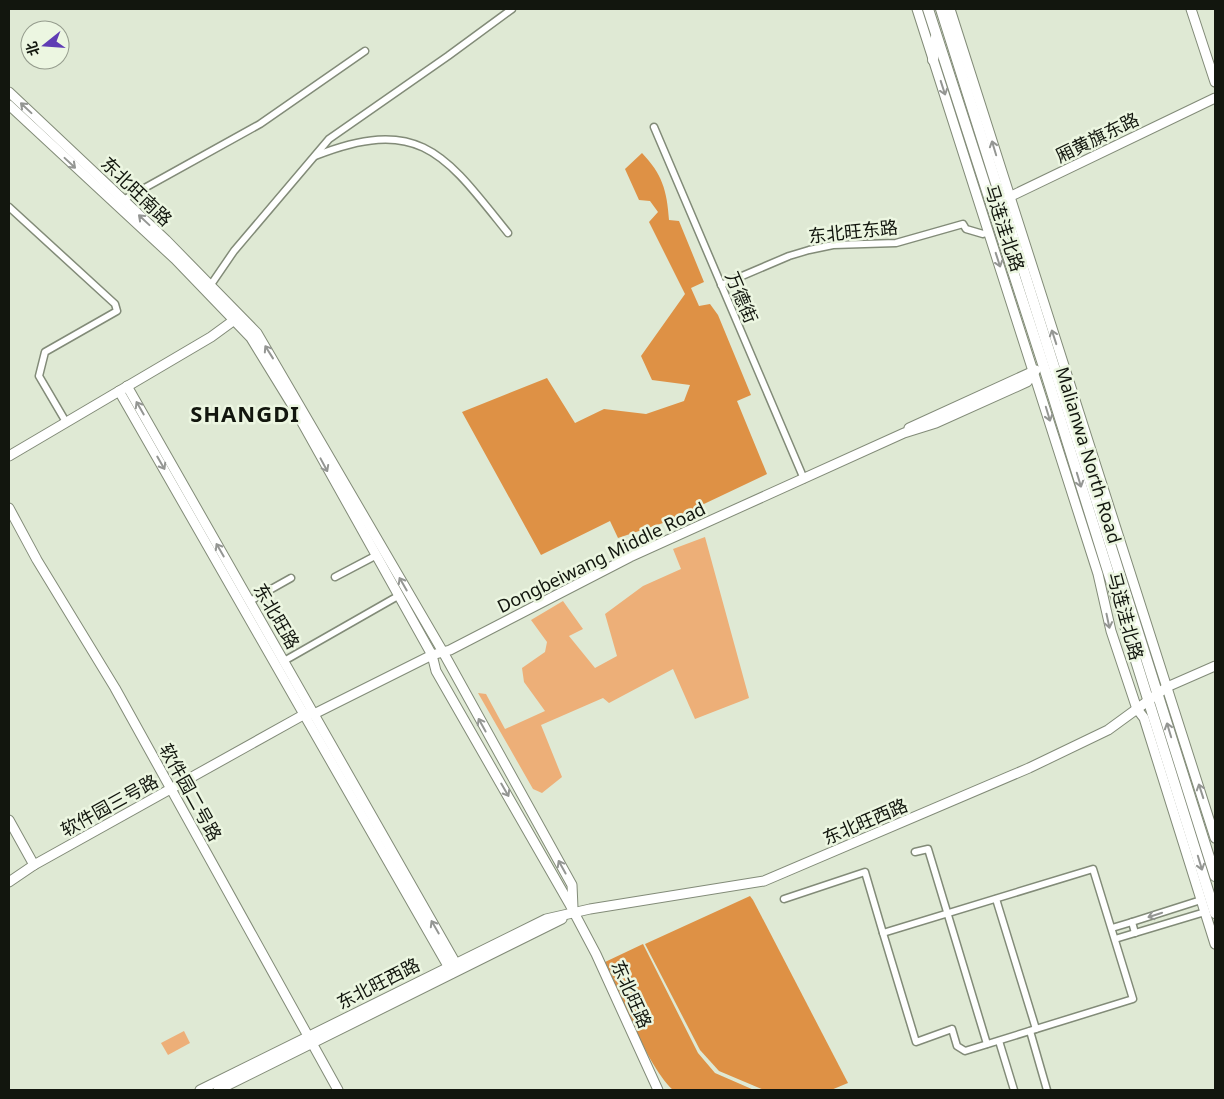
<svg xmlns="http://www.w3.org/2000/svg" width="1224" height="1099" font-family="'Noto Sans','Noto Sans SC',sans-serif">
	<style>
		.green { fill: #edaf78 }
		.forest { fill: #de9145 }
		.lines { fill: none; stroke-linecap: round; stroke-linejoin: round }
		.street-casing { stroke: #828b78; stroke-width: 9 }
		.secondary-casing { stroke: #828b78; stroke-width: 11 }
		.primary-casing { stroke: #828b78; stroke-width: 12 }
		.street { stroke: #fff; stroke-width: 6 }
		.secondary { stroke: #fff; stroke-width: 9 }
		.primary { stroke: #fff; stroke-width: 10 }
		.oneway { stroke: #949693 }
		.labels { text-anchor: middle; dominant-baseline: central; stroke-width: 5; stroke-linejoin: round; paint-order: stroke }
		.street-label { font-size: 18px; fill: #12160e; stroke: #ecf6e1 }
		.district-label { font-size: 22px; font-weight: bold; letter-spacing: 1px; fill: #12160e; stroke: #ecf6e1 }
	</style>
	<rect width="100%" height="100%" fill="#dfe9d4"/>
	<g class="green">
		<path d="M705 537 749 698 695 719 673 669 609 703 603 698 541 725 562 777 542 793 533 789 478 693 486 694 505 729 545 711 524 682 522 668 545 652 547 642 531 620 563 601 583 629 569 636 595 668 617 656 605 614 643 586 681 569 673 549Z"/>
		<path d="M184 1031 190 1043 168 1055 161 1043Z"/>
	</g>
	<g class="forest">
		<path d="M642 153C662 174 667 190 669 220L679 221 704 282 691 288 699 306 710 304 718 315 751 395 737 401 767 474 666 522 618 538 610 521 541 555 462 412 547 378 575 423 604 409 646 414 684 401 690 385 652 380 641 356 685 294 649 222 658 212 650 201 639 200 625 169Z"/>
		<path d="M750 896 753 900 848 1083 831 1090H764L719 1071 700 1050 645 944Z"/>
		<path d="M643 944 698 1053 715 1073 754 1090H673C647 1066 621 996 605 962Z"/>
	</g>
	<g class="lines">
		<defs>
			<g id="street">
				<path d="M654 127 804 479"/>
				<path d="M315 156C421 114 446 156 508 233"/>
				<path d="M123 200 260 124 365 51"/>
				<path d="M9 207 115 304 117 311 45 352 39 376 66 422"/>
				<path d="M721 285 789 256 809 250 833 245 896 243 963 224 966 229 983 234 989 232"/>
				<path d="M210 286 234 251 329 139 448 56 512 9"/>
				<path d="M335 577 375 556"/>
				<path d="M250 601 291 578"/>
				<path d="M284 661 398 596"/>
				<path d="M915 852 928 849 987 1044"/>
				<path d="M1093 869 1133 999 965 1051 957 1046 952 1029 916 1042 883 933Z"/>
				<path d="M784 899 865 872 883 933"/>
				<path d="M996 899 1036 1029"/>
				<path d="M1201 900 1132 922 1135 933 1205 912"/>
				<path d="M1112 928 1132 922"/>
				<path d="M1115 939 1135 933"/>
				<path d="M1030 1031 1047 1090"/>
				<path d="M999 1041 1014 1090"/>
			</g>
			<g id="secondary">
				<path d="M917 9 1098 574 1111 631 1137 709 1144 718 1215 944"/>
				<path d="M950 9 1215 838"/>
				<path d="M1191 9 1215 82"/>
				<path d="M9 92 166 240 257 333 443 652 572 885 573 908"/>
				<path d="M9 105 175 259 251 338 294 408 432 655 436 671 569 903 596 954 658 1090"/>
				<path d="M1005 199 1215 98"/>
				<path d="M127 386 459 969"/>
				<path d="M119 391 452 973"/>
				<path d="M909 428 1036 370"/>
				<path d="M9 456 211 337 237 318"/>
				<path d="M9 508 37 560 115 688 338 1090"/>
				<path d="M305 714H314L432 655 450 650 630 557 904 433 936 423 1027 382 1035 371"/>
				<path d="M9 820 34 865"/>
				<path d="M9 882 34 865 305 714"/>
				<path d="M200 1090 546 919 590 909 764 881 1029 768 1108 730 1167 687 1215 666"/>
				<path d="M218 1090 562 919"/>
			</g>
			<g id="primary">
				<path d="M928 9 1044 367 1215 913"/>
				<path d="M941 9 1215 876"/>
				<path d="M933 60 936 37"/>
			</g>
		</defs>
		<use href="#street" class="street-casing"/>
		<use href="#secondary" class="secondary-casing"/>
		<use href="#primary" class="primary-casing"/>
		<use href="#street" class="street"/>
		<use href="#secondary" class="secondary"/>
		<use href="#primary" class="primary"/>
	</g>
	<defs><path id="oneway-shaft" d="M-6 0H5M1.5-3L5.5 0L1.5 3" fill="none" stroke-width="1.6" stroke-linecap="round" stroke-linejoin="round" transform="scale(1.25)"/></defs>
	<g class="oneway">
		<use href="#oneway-shaft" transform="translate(943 88) rotate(72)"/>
		<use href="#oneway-shaft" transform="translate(26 108) rotate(-137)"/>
		<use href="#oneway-shaft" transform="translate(994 148) rotate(-107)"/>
		<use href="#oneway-shaft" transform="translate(70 163) rotate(43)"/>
		<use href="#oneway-shaft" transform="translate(144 220) rotate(-137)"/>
		<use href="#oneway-shaft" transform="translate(998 260) rotate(72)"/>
		<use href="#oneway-shaft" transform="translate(1054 337) rotate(-108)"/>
		<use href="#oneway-shaft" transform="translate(269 352) rotate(-122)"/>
		<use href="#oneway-shaft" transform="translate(140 408) rotate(-120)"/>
		<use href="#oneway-shaft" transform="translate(1048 414) rotate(73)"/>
		<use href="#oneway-shaft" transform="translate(161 463) rotate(60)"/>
		<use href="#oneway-shaft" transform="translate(324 465) rotate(62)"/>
		<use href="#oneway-shaft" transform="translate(1079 480) rotate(73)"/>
		<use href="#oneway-shaft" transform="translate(220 550) rotate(-120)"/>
		<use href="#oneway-shaft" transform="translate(403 584) rotate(-120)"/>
		<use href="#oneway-shaft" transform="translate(1108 621) rotate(78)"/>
		<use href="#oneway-shaft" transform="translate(482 725) rotate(-119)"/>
		<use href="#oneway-shaft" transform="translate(1169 730) rotate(-107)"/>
		<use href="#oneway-shaft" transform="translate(505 790) rotate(60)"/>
		<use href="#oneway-shaft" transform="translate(1201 791) rotate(-108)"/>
		<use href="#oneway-shaft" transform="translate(1200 863) rotate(73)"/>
		<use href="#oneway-shaft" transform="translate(562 867) rotate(-119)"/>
		<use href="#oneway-shaft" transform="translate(1155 915) rotate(162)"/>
		<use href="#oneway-shaft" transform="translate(435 927) rotate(-120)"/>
	</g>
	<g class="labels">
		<g class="street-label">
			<text transform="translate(1097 137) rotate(-26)">厢黄旗东路</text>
			<text transform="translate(137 191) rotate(44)">东北旺南路</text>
			<text transform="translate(1005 228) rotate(72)">马连洼北路</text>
			<text transform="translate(853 231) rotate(-6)">东北旺东路</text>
			<text transform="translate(742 297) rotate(67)">万德街</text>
			<text transform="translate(1089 455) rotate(73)">Malianwa North Road</text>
			<text transform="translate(601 557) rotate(-26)">Dongbeiwang Middle Road</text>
			<text transform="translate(277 616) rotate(60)">东北旺路</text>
			<text transform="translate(1126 616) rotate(75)">马连洼北路</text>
			<text transform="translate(191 792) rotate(61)">软件园二号路</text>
			<text transform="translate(109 805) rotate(-29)">软件园三号路</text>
			<text transform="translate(865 821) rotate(-23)">东北旺西路</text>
			<text transform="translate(378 983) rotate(-27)">东北旺西路</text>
			<text transform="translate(632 994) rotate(66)">东北旺路</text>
		</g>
		<g class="district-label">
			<text x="245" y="413">SHANGDI</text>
		</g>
	</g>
	<rect width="1224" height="1099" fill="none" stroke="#12160e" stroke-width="20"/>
	<g transform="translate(45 45) rotate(253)"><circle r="24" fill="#ecf6e1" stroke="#959c8d"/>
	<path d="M0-4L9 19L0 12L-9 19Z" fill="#5f3cb4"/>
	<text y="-8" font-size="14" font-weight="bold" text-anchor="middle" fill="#12160e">北</text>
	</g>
</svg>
